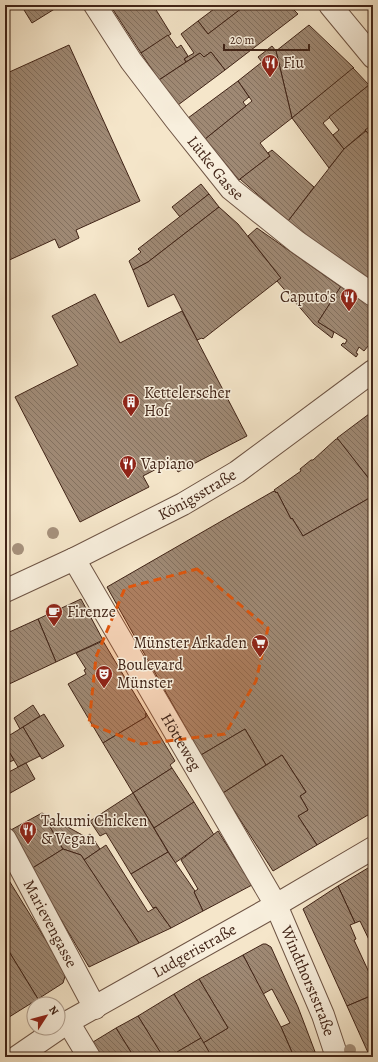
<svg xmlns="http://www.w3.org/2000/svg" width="378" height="1062" font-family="Alegreya,serif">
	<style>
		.building { fill: url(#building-back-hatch); stroke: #412417 }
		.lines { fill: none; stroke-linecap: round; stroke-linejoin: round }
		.minor-casing { stroke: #6e5444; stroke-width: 24 }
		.minor { stroke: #f8efdd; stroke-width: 22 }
		.tree { fill: #a6917c }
		.marked { fill: #e0560d; fill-opacity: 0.2; stroke: #e0560d; stroke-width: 3; stroke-dasharray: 8 5; stroke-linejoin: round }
		.labels { text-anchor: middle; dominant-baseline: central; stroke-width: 3; stroke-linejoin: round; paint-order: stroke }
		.poi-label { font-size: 16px; fill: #412417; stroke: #f8efdd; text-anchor: start }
		.street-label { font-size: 16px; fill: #412417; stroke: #f8efdd }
	</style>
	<defs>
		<pattern id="building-back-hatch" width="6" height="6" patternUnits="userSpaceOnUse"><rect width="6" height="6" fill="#9f8974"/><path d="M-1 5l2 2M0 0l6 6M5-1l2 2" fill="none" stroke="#83705e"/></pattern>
	</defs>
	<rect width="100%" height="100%" fill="#f5e6ca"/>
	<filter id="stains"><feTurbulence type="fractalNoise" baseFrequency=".005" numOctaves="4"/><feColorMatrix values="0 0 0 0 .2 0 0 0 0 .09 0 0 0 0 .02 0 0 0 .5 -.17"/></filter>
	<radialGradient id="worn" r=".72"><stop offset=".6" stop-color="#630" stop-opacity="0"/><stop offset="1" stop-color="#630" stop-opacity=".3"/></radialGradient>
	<g class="building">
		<path d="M21 5H61L32 23Z"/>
		<path d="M110 5H153L171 34 141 53Z"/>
		<path d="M211 5H246L208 34 198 21 214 9Z"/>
		<path d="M246 5H289L298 14 225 70 211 52 204 57 200 53 186 62 184 59 194 53 181 34 198 21 208 34Z"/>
		<path d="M309 25 354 68 292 118 276 51Z"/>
		<path d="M168 35 177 48 181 45 188 56 184 59 186 62 159 80 141 53Z"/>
		<path d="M69 45 140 201 76 230 79 238 59 248 55 239 5 262V74Z"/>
		<path d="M272 46 276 51 292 118 260 143 270 156 239 180 205 139 252 101 238 81 262 62 258 57Z"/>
		<path d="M211 52 225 70 178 105 159 80 200 53 204 57Z"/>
		<path d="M353 68 369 85 323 123 344 149 329 168 292 118Z"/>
		<path d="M238 81 249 97 243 102 246 106 205 139 188 118Z"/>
		<path d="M369 85 373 89V124L344 149 333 135 339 130 329 117Z"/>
		<path d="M373 124V139L365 130Z"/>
		<path d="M366 131 373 139V285L319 246 288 221 344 149Z"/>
		<path d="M272 150 314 187 288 221 240 179 270 156 268 153Z"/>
		<path d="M201 184 209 194 180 217 172 207Z"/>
		<path d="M209 194 219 207 148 262 133 270 129 261 141 252 138 249Z"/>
		<path d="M219 207 238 224 281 278 203 339 202 338 197 340 174 294 148 307 133 270 148 262Z"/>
		<path d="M257 228 341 287 318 322 334 332 332 338 314 324 277 281 281 278 248 236Z"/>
		<path d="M343 283 373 303V340L364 351 359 347 356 353 358 354 356 357 341 345 343 343 345 344 347 340 318 322Z"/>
		<path d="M95 294 120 343 182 311 247 436 178 472 172 461 143 476 149 487 80 522 15 397 78 365 52 316Z"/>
		<path d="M373 411V484L337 438Z"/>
		<path d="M336 439H338L373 484 368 488 373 496 303 536 292 518 291 519 277 492 276 493 274 490 301 471 300 469 311 460H313Z"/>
		<path d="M373 484V812L317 845 298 816 308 810 300 796 306 792 282 755 266 765 245 729 201 755 107 587 272 492 275 491 276 493 277 492 291 519 292 518 303 536 373 496 368 488Z"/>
		<path d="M81 599 103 640 56 662 38 619Z"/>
		<path d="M38 619 56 662 5 686V634Z"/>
		<path d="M103 641 146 713V717L103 743 68 684 86 674 84 670 86 669 76 653Z"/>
		<path d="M33 705 40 716 20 729 14 718Z"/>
		<path d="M146 713 175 761 170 765 172 768 133 793 103 743 146 717Z"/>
		<path d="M44 714 64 746 42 759 23 727Z"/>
		<path d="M23 727 40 756 18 767 5 745V738Z"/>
		<path d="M245 729 266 765 223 793 201 755Z"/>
		<path d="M5 745 14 760 5 764Z"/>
		<path d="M282 755 306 792 300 796 308 810 298 816 317 845 273 871 223 793Z"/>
		<path d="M26 763 35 779 5 796V774Z"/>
		<path d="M172 768 194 802 154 828 133 793Z"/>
		<path d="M133 793 168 852 131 874 106 833 100 836 90 821Z"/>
		<path d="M194 802 214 835 175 863 154 828Z"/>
		<path d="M42 813 63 849 31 869 9 831Z"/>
		<path d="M42 813 86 837 90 834 100 849 84 860 81 855 63 849Z"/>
		<path d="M218 831 252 885 203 911 194 892 198 889 181 860Z"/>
		<path d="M106 845 148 912 156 907 171 928 139 943 84 860Z"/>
		<path d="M63 849 81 855 139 943 89 967 31 869Z"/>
		<path d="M168 852 195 891 194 892 203 911 171 928 156 907 153 908 131 874Z"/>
		<path d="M373 865V948L360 921 355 923 338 886Z"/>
		<path d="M5 874 66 973 63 983 38 999 5 945Z"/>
		<path d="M338 886 355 923 350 925 356 939 354 940 373 981V995L347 1006 303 909Z"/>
		<path d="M263 944H266L271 947 298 1007 317 1057H294L281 1027 290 1023 272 989 263 994 243 955Z"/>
		<path d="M5 945 38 999 6 1019 5 1017Z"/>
		<path d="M243 955 281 1027 294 1057H212L203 1043 228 1028 199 979Z"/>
		<path d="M199 979 228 1028 203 1043 174 994Z"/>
		<path d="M174 994 201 1038 169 1057H163L138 1016Z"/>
		<path d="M373 995V1057H370L347 1006Z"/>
		<path d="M138 1016 162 1055 159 1057H134L116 1028Z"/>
		<path d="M116 1028 134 1057H102L93 1042Z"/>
		<path d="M201 1038 212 1057H180L177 1052Z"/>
	</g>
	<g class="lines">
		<defs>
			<g id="minor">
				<path id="s1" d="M95 5 131 61 176 120 231 189 297 242 373 295"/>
				<path d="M330 5 373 57"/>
				<path id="s2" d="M74 559 276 905 323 1015 337 1057"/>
				<path id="s3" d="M5 591 74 559 183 504 237 472 373 371"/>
				<path id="s4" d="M5 839 95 1008"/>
				<path d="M68 1022 89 1057"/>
				<path id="s5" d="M17 1057 68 1022 276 905 373 848"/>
			</g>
		</defs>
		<use href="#minor" class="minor-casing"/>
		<use href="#minor" class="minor"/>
	</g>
	<g class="tree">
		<circle cx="53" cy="533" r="6"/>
		<circle cx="18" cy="549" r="6"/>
		<circle cx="350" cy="1050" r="6"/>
	</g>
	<path class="marked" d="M197 569 268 628 256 681 225 734 142 744 89 724 96 657 125 588Z"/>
	<defs>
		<symbol id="restaurant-pin" viewBox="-11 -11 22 30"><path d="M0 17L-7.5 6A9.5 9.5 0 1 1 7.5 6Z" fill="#8f2418" stroke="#f8efdd"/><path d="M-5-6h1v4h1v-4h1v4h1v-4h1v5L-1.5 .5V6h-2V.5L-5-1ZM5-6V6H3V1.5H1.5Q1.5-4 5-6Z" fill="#fff"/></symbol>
		<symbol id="building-pin" viewBox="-11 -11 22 30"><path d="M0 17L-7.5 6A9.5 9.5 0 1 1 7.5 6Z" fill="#8f2418" stroke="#f8efdd"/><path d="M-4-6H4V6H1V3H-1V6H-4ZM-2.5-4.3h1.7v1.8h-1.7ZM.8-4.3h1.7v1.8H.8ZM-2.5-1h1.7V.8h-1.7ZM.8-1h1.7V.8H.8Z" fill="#fff"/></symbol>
		<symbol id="cafe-pin" viewBox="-11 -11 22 30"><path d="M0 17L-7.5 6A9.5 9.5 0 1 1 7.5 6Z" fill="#8f2418" stroke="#f8efdd"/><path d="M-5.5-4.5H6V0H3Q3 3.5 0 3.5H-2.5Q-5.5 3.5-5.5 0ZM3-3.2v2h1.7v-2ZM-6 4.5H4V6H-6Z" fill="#fff"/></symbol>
		<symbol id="supermarket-pin" viewBox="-11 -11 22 30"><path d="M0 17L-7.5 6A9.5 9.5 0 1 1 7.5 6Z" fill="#8f2418" stroke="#f8efdd"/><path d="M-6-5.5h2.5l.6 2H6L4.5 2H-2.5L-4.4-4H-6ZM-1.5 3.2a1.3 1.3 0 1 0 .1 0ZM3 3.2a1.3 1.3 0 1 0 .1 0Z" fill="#fff"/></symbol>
		<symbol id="theatre-pin" viewBox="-11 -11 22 30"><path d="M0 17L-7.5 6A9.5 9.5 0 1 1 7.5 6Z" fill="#8f2418" stroke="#f8efdd"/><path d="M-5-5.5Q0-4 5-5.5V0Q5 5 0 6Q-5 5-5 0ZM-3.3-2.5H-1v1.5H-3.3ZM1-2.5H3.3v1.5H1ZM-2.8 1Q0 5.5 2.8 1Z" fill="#fff"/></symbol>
	</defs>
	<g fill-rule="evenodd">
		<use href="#restaurant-pin" x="260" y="53" width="20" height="27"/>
		<use href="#restaurant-pin" x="339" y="287" width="20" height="27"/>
		<use href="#building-pin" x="121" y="392" width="20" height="27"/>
		<use href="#restaurant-pin" x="118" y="454" width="20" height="27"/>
		<use href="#cafe-pin" x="44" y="602" width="20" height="27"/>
		<use href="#supermarket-pin" x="250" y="633" width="20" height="27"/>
		<use href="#theatre-pin" x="94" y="664" width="20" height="27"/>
		<use href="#restaurant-pin" x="18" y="820" width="20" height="27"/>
	</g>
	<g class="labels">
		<g class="poi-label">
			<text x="283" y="63">Fiu</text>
			<text x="336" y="297" text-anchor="end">Caputo's</text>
			<text x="144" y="393">Kettelerscher<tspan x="144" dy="18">Hof</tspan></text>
			<text x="141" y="464">Vapiano</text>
			<text x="67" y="612">Firenze</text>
			<text x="247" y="643" text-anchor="end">Münster Arkaden</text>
			<text x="117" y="665">Boulevard<tspan x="117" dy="18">Münster</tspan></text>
			<text x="41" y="821">Takumi Chicken<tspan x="41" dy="18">&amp; Vegan</tspan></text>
		</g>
		<g class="street-label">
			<text stroke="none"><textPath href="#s1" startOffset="203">Lütke Gasse</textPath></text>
			<text stroke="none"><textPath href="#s3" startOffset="215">Königsstraße</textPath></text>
			<text stroke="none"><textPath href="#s2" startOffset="212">Hötteweg</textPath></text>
			<text stroke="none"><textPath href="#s4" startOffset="96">Marievengasse</textPath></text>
			<text stroke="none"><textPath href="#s5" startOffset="207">Ludgeristraße</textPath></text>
			<text stroke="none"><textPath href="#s2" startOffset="483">Windthorststraße</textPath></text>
		</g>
	</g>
	<rect width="378" height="1062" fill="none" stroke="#f5e6ca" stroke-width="20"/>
	<rect x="6" y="6" width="366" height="1050" fill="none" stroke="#412417" stroke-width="2"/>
	<rect x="10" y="10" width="358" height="1042" fill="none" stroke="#412417"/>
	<g transform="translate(46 1016) rotate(54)"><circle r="19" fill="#f8efdd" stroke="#af9e8e"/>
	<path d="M0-3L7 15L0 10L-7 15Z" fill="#8f2418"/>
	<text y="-6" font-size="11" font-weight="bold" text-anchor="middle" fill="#412417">N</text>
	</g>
	<path d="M224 44v6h85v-6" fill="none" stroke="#412417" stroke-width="2"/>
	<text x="230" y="44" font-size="12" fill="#412417" stroke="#f8efdd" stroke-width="3" paint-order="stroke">20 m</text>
	<rect width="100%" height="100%" filter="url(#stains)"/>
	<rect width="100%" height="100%" fill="url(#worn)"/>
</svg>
